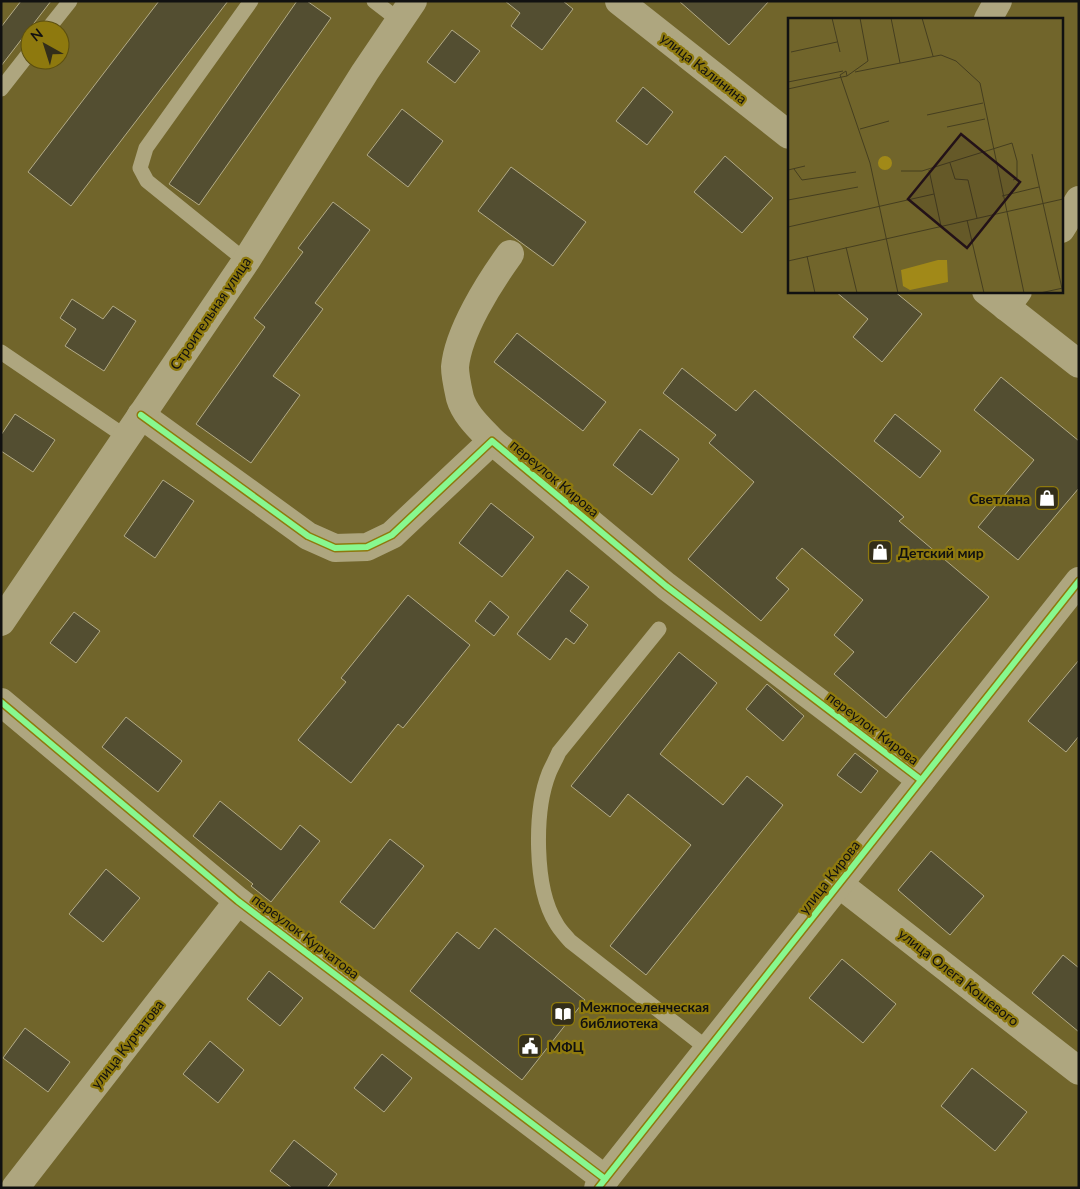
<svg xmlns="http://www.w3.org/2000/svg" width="1080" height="1189" font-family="Lato,sans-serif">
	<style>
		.building { fill: #534e31; stroke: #b3ab87 }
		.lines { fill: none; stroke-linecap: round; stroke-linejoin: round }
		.service { stroke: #aea67f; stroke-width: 15 }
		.minor { stroke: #aea67f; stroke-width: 28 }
		.tertiary { stroke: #aea67f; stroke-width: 28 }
		.cycleway-casing { stroke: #8e790e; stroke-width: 9 }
		.cycleway { stroke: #87f88f; stroke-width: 6 }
		.labels { text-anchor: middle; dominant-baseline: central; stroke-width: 4.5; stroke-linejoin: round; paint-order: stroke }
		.street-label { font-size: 14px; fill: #111; stroke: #8e790e }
		.poi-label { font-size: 14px; font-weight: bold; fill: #111; stroke: #8e790e; text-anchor: start }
		.inset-road { fill: none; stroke: #453e1f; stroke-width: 1 }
		.view { fill: #231218; fill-opacity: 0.15; stroke: #231218; stroke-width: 2.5 }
		.inset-edge { fill: none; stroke: #111; stroke-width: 2.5 }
	</style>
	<rect width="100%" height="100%" fill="#71652b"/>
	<g class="building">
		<path d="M21 1H51L1 66V27Z"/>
		<path d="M159 1H228L71 206 28 172Z"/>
		<path d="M297 1H307L331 18 199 205 169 184Z"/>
		<path d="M505 1H563L573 9 542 50 511 26 520 13Z"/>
		<path d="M679 1H769L729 45Z"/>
		<path d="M452 30 480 51 455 83 427 62Z"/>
		<path d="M643 87 673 112 647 145 616 121Z"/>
		<path d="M402 109 443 141 408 187 367 155Z"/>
		<path d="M725 156 773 198 742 233 694 192Z"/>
		<path d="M511 167 586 222 553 266 478 211Z"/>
		<path d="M333 202 370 230 315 303 323 309 273 376 300 395 251 463 196 424 265 327 254 318 303 252 298 248Z"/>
		<path d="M835 291H894L922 314 882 362 853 337 868 319Z"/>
		<path d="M72 299 103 319 113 306 136 321 104 371 65 346 76 329 60 318Z"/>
		<path d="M517 333 606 402 583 431 494 362Z"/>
		<path d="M682 368 736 411 755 390 904 517 899 521 989 597 886 718 834 674 854 652 834 635 863 600 802 548 776 578 789 589 761 621 688 559 754 482 709 443 716 435 663 393Z"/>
		<path d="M1001 377 1079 441V488L1018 560 978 527 1034 460 974 410Z"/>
		<path d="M15 414 55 440 33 472 1 451V435Z"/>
		<path d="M895 414 941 451 920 478 874 441Z"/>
		<path d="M640 429 679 459 652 495 613 465Z"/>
		<path d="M163 480 194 501 155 558 124 536Z"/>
		<path d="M491 503 534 537 502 577 459 543Z"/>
		<path d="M567 570 589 587 570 611 588 625 574 644 566 638 550 660 517 634Z"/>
		<path d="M408 595 470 645 403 728 398 724 351 783 298 740 346 682 341 678Z"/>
		<path d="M490 601 509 617 494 636 475 621Z"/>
		<path d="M74 612 100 631 76 663 50 643Z"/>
		<path d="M679 652 717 683 660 754 723 805 747 776 783 805 646 975 610 946 691 845 628 794 610 817 571 786Z"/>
		<path d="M1079 660V736L1066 752 1028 721Z"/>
		<path d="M767 684 804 716 783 741 746 709Z"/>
		<path d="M126 717 182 761 158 792 102 747Z"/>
		<path d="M855 753 878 771 861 793 837 775Z"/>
		<path d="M220 801 281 850 300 825 320 841 271 902 251 886 253 884 193 836Z"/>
		<path d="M390 839 424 866 374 929 340 902Z"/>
		<path d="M931 851 984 896 950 935 898 890Z"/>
		<path d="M106 869 140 898 103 942 69 914Z"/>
		<path d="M495 928 585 1000 522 1080 410 991 457 932 479 949Z"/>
		<path d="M1063 955 1079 968V1032L1032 993Z"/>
		<path d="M842 959 896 1004 863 1043 809 998Z"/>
		<path d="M269 971 303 998 280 1026 247 999Z"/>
		<path d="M25 1028 70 1062 48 1092 3 1058Z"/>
		<path d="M210 1041 244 1070 218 1103 183 1074Z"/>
		<path d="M382 1054 412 1078 384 1112 354 1088Z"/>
		<path d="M972 1068 1027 1112 995 1151 941 1106Z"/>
		<path d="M294 1140 337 1174 327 1188H292L270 1171Z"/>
	</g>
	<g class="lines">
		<g class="service">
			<path d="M374 1 400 21"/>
			<path d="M47 30 70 1"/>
			<path d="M1 89 30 52"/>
			<path d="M246 261 147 181 140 168 146 148 251 1"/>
			<path d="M1 352 126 437"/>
			<path d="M659 629 559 752C556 759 552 766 549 773 534 811 534 888 556 923 559 929 565 935 570 941L708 1049"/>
		</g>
		<g class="minor">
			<path d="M988 19 998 1"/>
			<path d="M1061 229 1079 200"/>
			<path d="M1006 307 1018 291"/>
			<path d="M141 415 308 536 335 548 367 547 392 535 492 441 666 586 921 780"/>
			<path d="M492 441C480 428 465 415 460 398 458 389 455 376 455 367 458 332 489 283 510 254"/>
			<path d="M1 622 246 261 365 72 413 1"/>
			<path d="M1 702 238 901 605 1179"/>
			<path d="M839 884 1079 1071"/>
			<path d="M15 1188 238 901"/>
		</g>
		<g class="tertiary">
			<path d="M619 1 789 135"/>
			<path d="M986 291 1079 364"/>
			<path d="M598 1188 1079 581"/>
		</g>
		<defs>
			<g id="cycleway">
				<path d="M141 415 308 536 335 548 367 547 392 535 492 441 666 586 921 780"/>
				<path d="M1 702 238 901 605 1179"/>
				<path d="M598 1188 1079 581"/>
			</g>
		</defs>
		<use href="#cycleway" class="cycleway-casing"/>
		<use href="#cycleway" class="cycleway"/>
	</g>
	<defs>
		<symbol id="shop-square" viewBox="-11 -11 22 22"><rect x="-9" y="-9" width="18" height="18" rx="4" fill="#332e1a" stroke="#8e790e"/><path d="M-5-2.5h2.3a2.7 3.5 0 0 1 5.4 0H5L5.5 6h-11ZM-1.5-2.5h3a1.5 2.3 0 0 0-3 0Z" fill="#fff"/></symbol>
		<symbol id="library-square" viewBox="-11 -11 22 22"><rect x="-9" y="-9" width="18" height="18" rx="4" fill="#332e1a" stroke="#8e790e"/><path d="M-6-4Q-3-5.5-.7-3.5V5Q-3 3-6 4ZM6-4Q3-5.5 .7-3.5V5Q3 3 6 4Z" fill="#fff"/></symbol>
		<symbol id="civic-square" viewBox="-11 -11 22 22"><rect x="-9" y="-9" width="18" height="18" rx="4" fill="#332e1a" stroke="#8e790e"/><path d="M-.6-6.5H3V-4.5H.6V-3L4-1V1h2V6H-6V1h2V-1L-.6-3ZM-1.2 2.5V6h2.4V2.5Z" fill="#fff"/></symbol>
	</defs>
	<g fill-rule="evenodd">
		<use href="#shop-square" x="1033" y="484" width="28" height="28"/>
		<use href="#shop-square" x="866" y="538" width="28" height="28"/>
		<use href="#library-square" x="549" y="1000" width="28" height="28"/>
		<use href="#civic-square" x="516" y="1032" width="28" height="28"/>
	</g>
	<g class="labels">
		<g class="street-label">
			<text transform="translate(704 68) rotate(38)">улица Калинина</text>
			<text transform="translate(210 313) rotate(-56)">Строительная улица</text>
			<text transform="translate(555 478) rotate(40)">переулок Кирова</text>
			<text transform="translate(873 728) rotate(37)">переулок Кирова</text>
			<text transform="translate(829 877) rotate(-52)">улица Кирова</text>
			<text transform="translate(306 936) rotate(37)">переулок Курчатова</text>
			<text transform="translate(959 977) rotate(38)">улица Олега Кошевого</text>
			<text transform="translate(127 1044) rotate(-52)">улица Курчатова</text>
		</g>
		<g class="poi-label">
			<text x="1030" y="498" text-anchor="end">Светлана</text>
			<text x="898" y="552">Детский мир</text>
			<text x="580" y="1006">Межпоселенческая<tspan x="580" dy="16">библиотека</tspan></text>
			<text x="548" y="1046">МФЦ</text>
		</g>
	</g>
	<g transform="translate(788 18)">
		<rect width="275" height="275" fill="#71652b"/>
		<path d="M90 145a7 7 0 1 1 14 0a7 7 0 1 1-14 0ZM150 242H159L160 264 122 272 115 268 113 252Z" fill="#a18918"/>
		<path class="inset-road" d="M44 0 52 34M103 0 112 45M134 0 145 38M3 34 49 24M67 54 153 37 168 43 192 65 236 275M59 58 80 43 72 0M54 59 59 58 58 53 52 57 82 145 110 275M0 64 55 53M0 71 54 59M139 97 195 85M159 109 197 101M72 111 101 103M244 136 275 275M162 145 167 161 180 162 189 200M6 151 14 162 68 154M0 152 17 148M141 152 153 208M113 153H134L224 125 229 143V160L225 162M214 178 251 169M0 182 70 169M179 202 196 275M0 209 146 176M58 229 69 275M19 238 27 275M0 243 275 181M252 275 275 270"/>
		<path class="view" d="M173 116 232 164 179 230 120 181Z"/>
		<rect width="275" height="275" class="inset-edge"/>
	</g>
	<rect width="1080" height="1189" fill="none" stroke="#111111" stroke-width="5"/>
	<g transform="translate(45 45) rotate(321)"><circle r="24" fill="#8e790e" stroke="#5c4f0f"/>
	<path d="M0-4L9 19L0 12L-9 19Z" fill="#332e1a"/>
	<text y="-8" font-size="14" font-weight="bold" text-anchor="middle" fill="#111111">N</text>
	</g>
</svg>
